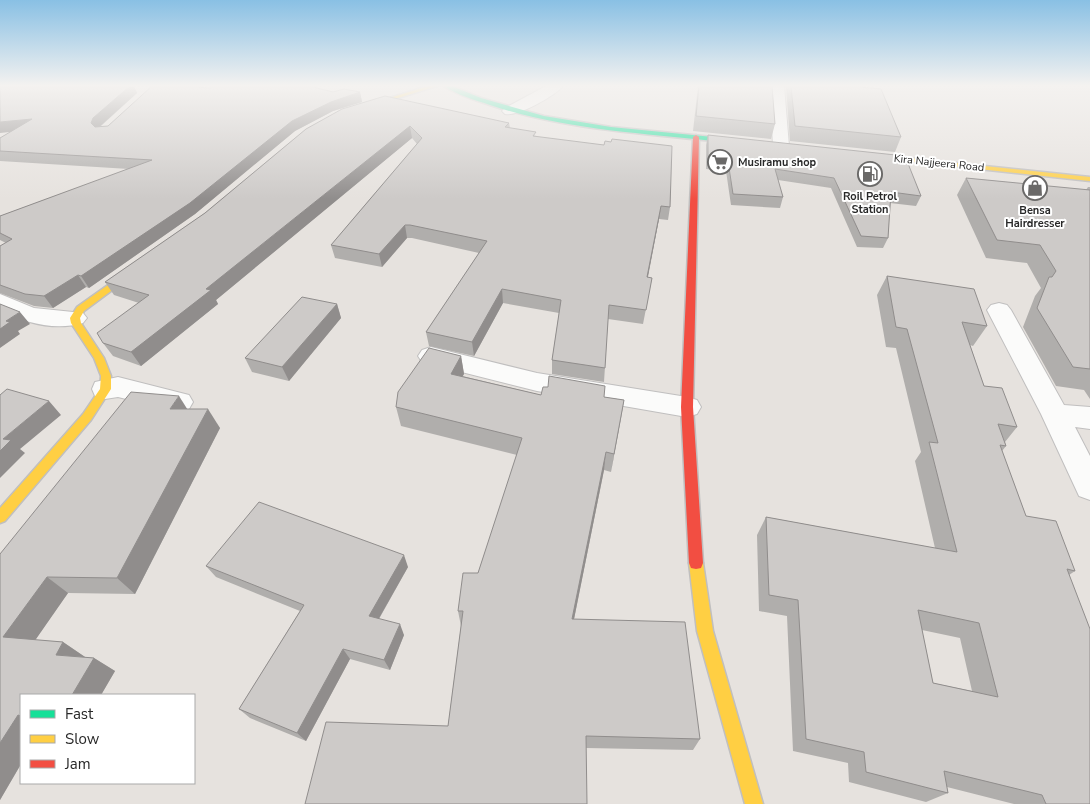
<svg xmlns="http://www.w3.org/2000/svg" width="1090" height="804" font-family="'Nunito Sans',sans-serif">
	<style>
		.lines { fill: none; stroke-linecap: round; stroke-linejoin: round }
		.street-casing { stroke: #c0bfbf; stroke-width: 2 }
		.fast-casing { stroke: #c0bfbf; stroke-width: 3 }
		.slow-casing { stroke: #c0bfbf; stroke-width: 3 }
		.jam-casing { stroke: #c0bfbf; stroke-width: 3 }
		.street { fill: #fbfbfa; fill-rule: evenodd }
		.fast { fill: #16e098; fill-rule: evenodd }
		.slow { fill: #ffcf43; fill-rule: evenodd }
		.jam { fill: #f24e42; fill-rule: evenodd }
		.wall { fill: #b0aeac; fill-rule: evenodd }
		.shaded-wall { fill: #908d8c }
		.building { fill: #cdcac8; stroke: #908d8c; fill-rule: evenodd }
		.labels { text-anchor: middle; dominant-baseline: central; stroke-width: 4; stroke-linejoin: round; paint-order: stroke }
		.far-poi-label { font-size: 11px; font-weight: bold; fill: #282828; stroke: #fff }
		.far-street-label { font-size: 11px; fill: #282828; stroke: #fff }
	</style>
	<rect width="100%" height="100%" fill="#e6e2de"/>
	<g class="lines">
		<defs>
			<g id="street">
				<path d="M546 86H563C555 96 517 117 505 114L502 111 505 108Z"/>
				<path d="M770 86H784L789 146 787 150H775L773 146Z"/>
				<path d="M0 294 34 308 83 313 87 318 83 323C55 331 25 323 0 310Z"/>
				<path d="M999 303 1007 305 1011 310 1064 405 1090 407V429L1075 427 1090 456V500L1079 496 1041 414 987 310 991 305Z"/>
				<path d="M431 347 537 373 687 397 697 400 701 407 697 414 687 417 537 391 422 362 418 356 422 350Z"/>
				<path d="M118 377 189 395 193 402 189 409 179 412 118 397 105 399 95 396 92 389 95 382Z"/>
			</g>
			<path id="fast" d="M444 86H452L481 98 544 116 611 127 713 137 716 139 713 141C638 133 562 129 490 105 475 100 457 95 444 86Z"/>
			<g id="slow">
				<path d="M428 86H437L359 110 354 109Z"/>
				<path d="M870 154 1090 177V181L868 157V155Z"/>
				<path d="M139 263 143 266 142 268 84 311 80 318 81 323 104 358 111 376V389L91 420 5 521 0 523V508L83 414 100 389 101 376 94 358 71 323 70 318 77 307Z"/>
				<path d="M696 557 701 558 703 563 713 631 763 804H745L697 631 689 563 691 558Z"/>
			</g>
			<path id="jam" d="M696 135 699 137 693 407 703 563 701 568 696 569 691 568 689 563 681 407 693 137Z"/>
		</defs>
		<use href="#street" class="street-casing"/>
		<use href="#fast" class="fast-casing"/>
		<use href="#slow" class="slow-casing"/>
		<use href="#jam" class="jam-casing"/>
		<use href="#street" class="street"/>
		<use href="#fast" class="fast"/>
		<use href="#slow" class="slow"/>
		<use href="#jam" class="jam"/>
	</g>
	<g class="wall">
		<path d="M0 86H134L137 93 100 127 108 126 210 88 360 92 362 102 333 111 295 131 195 214 89 288 86 287 53 308 34 306 0 293V246L6 243 0 240V216L129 169 0 161V138L10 132Z"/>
		<path d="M698 86H772L775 124 771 139 693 131Z"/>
		<path d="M786 86H860L901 137 895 152 790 141Z"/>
		<path d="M509 123 510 128 536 136 670 207 668 220 659 219 648 277 652 278 643 324 608 319 604 382 552 374V360L559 313 503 303 474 356 429 346 426 332 479 253 412 238H407L382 267 335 258 331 245 417 144 412 138 216 300 218 304 141 366 113 356 103 343 139 303 114 295 105 282 205 213 306 129Z"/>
		<path d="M708 135 921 196 916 206 890 203 888 238 883 248 857 247 831 188 778 180 783 197 780 208 731 205 726 171 706 169V145Z"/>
		<path d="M966 178 1086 190 1088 187H1090V399L1084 390 1056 386 1023 327 1035 296 1041 288 1027 263 986 258 957 195Z"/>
		<path d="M887 276 987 326 973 346 970 345 984 386 1017 427 1005 442 1006 446 1002 451 1026 516 1075 571 1069 575 1090 804H1014L947 787 948 793 926 802 849 782 848 763 793 751 787 616 759 611 757 535 766 517 935 548 915 461 921 452 896 348 886 347 877 295ZM922 630 960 638 972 691 933 683Z"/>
		<path d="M337 304 341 318 289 381 252 372 245 358Z"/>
		<path d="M461 356 464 374 462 376 541 395 604 397 624 400 611 472 604 470 574 619 700 739 693 750 586 748 448 726 461 626 458 611 478 573 517 455 401 426 396 407Z"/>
		<path d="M187 409 220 428 135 594 68 593 35 640 63 642 85 657 94 658 115 671 101 695H21V764L0 800V554Z"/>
		<path d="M206 566 408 567 379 619 404 635 390 670 350 659 306 741 250 718 239 709 300 611 216 577Z"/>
	</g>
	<g class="shaded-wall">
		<path d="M130 86H134L137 93 98 128 96 133 91 123 93 118Z"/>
		<path d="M360 92 362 102 333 111 295 131 195 214 89 288 81 276 292 121 331 102Z"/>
		<path d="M32 119 38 129 0 133V122Z"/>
		<path d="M410 126 412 138 216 300 218 304 141 366 131 352 206 289Z"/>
		<path d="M661 206 659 219 645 291 647 277Z"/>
		<path d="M405 225 407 238 382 267 379 254Z"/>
		<path d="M78 275 86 287 53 308 44 296Z"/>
		<path d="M502 289 503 303 474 356 472 342Z"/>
		<path d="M337 304 341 318 289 381 282 367Z"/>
		<path d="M20 312 30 324 18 331 20 334 0 348V329L6 321Z"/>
		<path d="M461 356 464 374 454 392 451 374Z"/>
		<path d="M179 396 191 415 170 409Z"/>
		<path d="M624 400 621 418 611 472 614 454Z"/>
		<path d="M49 401 61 415 20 449 25 453 0 478V451L3 439Z"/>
		<path d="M208 409 220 428 135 594 117 578Z"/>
		<path d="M606 452 604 470 571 634 572 619Z"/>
		<path d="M404 555 408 567 374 627 369 616Z"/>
		<path d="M47 577 68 593 27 652 3 637Z"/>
		<path d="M400 624 404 635 390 670 384 660Z"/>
		<path d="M63 642 85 657 56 655Z"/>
		<path d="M343 649 350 659 306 741 297 733Z"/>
		<path d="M94 658 115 671 101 695H72Z"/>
		<path d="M18 715 21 717V764L0 800V743Z"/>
	</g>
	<g class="building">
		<path d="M0 86H130L93 118 91 123 95 127 108 126 152 86H179L210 88 213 86H309L333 92 344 89 360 92 331 102 292 121 190 203 81 276 78 275 44 296 25 294 0 285V246L12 239 0 233V216L152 160 0 151V138L32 119 0 122Z"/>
		<path d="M699 86H772L775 124 696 116Z"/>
		<path d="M791 86H860V87L881 89 901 137 795 126Z"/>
		<path d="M385 96 509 123 505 127 536 132 533 136 604 145 605 141 611 142 612 139 672 146 670 207 661 206 647 277 652 278 646 310 609 305 605 368 552 360 561 300 502 289 472 342 426 332 487 241 410 225H405L379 254 331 245 422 138 410 126 206 289 211 290 131 352 103 343 97 333 149 295 105 282 205 213 306 129 342 109Z"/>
		<path d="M708 135 905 156 921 196 891 192 888 238 861 236 834 178 775 169 783 197 733 194 728 161 708 159Z"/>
		<path d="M966 178 1090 190V369L1073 367 1037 308 1049 277H1052L1056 271 1040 245 997 240Z"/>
		<path d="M887 276 974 289 987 326 962 322 984 386 1002 388 1017 427 998 424 1006 446 1000 445 1026 516 1056 521 1075 571 1067 569 1090 629V804H1046L1042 795 944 771 948 793 866 772 864 752 806 739 798 600 769 595 766 517 957 552 929 442 938 443 907 329 896 327ZM918 610 979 623 998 697 933 683Z"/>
		<path d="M302 297 337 304 282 367 245 358Z"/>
		<path d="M0 304 20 312 6 321 10 322 0 329Z"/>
		<path d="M429 348 461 356 451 374 541 395 543 387H548L549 376 605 386 604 397 624 400 614 454 606 452 572 619 685 622 700 739 586 736 587 804H305L326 722 448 726 463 611H458L463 573H478L522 438 396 407 398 392Z"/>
		<path d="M7 389 49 401 3 439 11 440 0 451V395Z"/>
		<path d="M131 392 179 396 170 409H208L117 578 47 577 3 637 63 642 56 655 94 658 72 695H21V716L18 715 0 743V554Z"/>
		<path d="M259 502 404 555 369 616 400 624 384 660 343 649 297 733 239 709 304 605 206 566Z"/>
	</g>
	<linearGradient id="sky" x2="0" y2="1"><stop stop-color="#89c0e4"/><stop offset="0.43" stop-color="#f4f2f0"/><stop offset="1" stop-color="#f4f2f0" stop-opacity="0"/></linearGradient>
	<rect width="1090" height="199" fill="url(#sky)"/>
	<defs>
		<symbol id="supermarket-ring" viewBox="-11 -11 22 22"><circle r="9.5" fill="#fff" stroke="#6a6968" stroke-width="1.5"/><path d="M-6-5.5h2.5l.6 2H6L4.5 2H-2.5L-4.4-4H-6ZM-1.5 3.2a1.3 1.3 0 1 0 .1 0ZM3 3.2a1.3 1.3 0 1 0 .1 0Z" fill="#6a6968"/></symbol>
		<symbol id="fuel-ring" viewBox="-11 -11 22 22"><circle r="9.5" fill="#fff" stroke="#6a6968" stroke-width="1.5"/><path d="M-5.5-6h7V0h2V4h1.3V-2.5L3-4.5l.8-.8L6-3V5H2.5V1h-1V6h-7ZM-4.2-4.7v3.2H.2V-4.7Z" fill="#6a6968"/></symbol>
		<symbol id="shop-ring" viewBox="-11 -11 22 22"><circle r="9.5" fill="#fff" stroke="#6a6968" stroke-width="1.5"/><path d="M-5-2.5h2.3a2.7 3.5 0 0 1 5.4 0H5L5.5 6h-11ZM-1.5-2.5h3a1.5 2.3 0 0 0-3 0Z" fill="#6a6968"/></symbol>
	</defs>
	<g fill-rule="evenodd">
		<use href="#supermarket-ring" x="706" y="148" width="28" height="28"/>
		<use href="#fuel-ring" x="856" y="160" width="28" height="28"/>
		<use href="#shop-ring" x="1021" y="174" width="28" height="28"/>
	</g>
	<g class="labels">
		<g class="far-poi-label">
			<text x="738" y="162" text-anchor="start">Musiramu shop</text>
			<text x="870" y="196">Roil Petrol<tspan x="870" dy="13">Station</tspan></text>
			<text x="1035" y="210">Bensa<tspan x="1035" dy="13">Hairdresser</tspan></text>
		</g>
		<g class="far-street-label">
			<text transform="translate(939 163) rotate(6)">Kira Najjeera Road</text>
		</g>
	</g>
	<rect x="20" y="694" width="175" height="90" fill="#ffffff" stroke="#a9a9a9"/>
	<rect x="30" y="710" width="25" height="8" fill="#16e098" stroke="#a9a9a9"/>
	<text x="65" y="719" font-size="15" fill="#282828">Fast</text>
	<rect x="30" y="735" width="25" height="8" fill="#ffcf43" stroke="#a9a9a9"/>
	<text x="65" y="744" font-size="15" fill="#282828">Slow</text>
	<rect x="30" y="760" width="25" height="8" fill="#f24e42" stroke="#a9a9a9"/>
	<text x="65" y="769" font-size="15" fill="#282828">Jam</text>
</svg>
